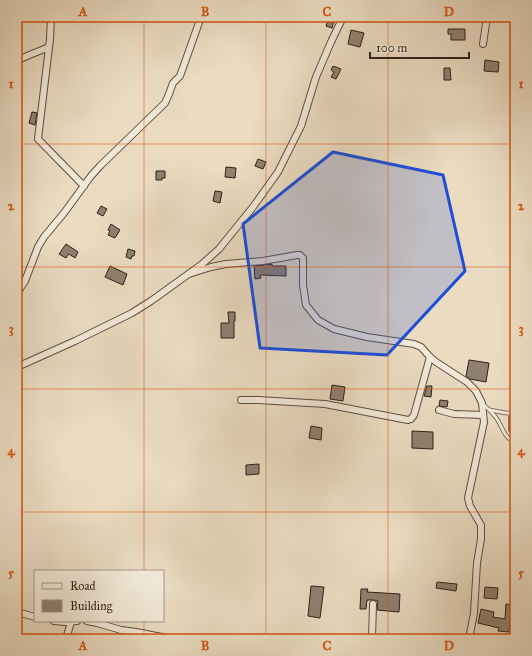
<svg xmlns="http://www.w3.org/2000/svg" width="532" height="656" font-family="'IM FELL Great Primer',serif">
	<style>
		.building { fill: #908070; stroke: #2e1e18 }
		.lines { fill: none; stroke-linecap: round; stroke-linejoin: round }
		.lane-casing { stroke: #5d4d42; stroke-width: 4.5 }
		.street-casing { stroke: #5d4d42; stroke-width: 8 }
		.lane { stroke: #f1e8d7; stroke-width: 3 }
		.street { stroke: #f1e8d7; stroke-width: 6 }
		.marked { fill: #1d4ed8; fill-opacity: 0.2; stroke: #1d4ed8; stroke-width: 3; stroke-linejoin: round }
		.grid { fill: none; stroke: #d5530d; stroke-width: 1; stroke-opacity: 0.55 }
		.neatline { fill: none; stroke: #d5530d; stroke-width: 1.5 }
		.grid-label { font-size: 13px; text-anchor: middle; font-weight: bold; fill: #d5530d }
	</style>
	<rect width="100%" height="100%" fill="#eadbc1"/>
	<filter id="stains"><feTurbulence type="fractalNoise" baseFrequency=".005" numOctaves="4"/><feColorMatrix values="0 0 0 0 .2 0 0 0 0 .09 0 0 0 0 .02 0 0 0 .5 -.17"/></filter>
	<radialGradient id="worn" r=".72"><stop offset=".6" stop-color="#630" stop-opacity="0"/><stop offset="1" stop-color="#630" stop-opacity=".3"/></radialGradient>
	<g class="building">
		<path d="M329 17H335L332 28 326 26Z"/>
		<path d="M448 29H465V40H451V34H448Z"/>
		<path d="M351 30 364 33 360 47 348 44Z"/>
		<path d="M485 60 499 62 498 72 484 71Z"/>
		<path d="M333 66 341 69 336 79 331 77 334 72 331 70Z"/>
		<path d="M444 68H450L451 80H444Z"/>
		<path d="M32 112 37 113 35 125 29 123Z"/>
		<path d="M258 159 266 162 263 169 255 166Z"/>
		<path d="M226 167 236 168 235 178 225 177Z"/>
		<path d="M156 171H165V178H162V180H156Z"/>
		<path d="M215 191 222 192 220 203 213 201Z"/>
		<path d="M101 206 107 209 103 216 97 213Z"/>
		<path d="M111 224 120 230 115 238 108 235 110 231 108 230Z"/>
		<path d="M66 244 78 252 75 258 69 254 66 258 59 254Z"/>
		<path d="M128 249 135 251 134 256H132L131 259 126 257Z"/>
		<path d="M272 264V266H286V276L260 275 261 278 255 279 254 266Z"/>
		<path d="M110 266 127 274 123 285 105 277Z"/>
		<path d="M228 312H235V321H234V338H221V323H229Z"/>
		<path d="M469 360 489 363 486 382 470 379 466 376Z"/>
		<path d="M332 385 345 387 343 401 330 399Z"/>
		<path d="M427 386H432L431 397 424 396Z"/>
		<path d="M440 400 448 401 447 407 439 406Z"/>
		<rect x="509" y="416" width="6" height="15"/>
		<path d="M311 426 322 428 321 440 309 438Z"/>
		<path d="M412 431 433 432V449L412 448Z"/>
		<path d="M259 464V474L246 475V465Z"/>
		<path d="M437 582 457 584 456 591 436 588Z"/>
		<path d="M311 586 324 587 320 618 308 616Z"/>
		<path d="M485 587 498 588 497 599 484 598Z"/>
		<path d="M361 589H368L367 592 400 594 399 612 377 610 378 601 374 600H367L366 609H360Z"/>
		<path d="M506 604 512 605 509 632 498 631 499 628 478 623 481 609 494 612 493 617 505 619Z"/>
	</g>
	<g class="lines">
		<defs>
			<g id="lane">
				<path d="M483 404C488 409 493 413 497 419 503 428 504 438 515 442"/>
				<path d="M490 410 506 413H515"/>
			</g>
			<g id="street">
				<path d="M51 17 50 39 38 139 84 186"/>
				<path d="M483 44 487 17"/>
				<path d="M17 61C27 55 38 52 49 47"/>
				<path d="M189 274 211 267 226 264 263 261 297 255H300L303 258V285L306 305 318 320 334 329 367 337 414 344 421 347 430 357 436 362 467 382 476 391 482 403 484 422 468 498 470 506 481 525V539L477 563 474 613 469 639"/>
				<path d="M17 293 25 281 38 247 44 237 64 213 91 176 101 165 165 103 169 94 173 83 180 76 201 17"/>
				<path d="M17 367 75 341 132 313 151 301 201 265 219 249 253 207 278 172 301 126 316 77 331 42 343 17"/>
				<path d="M241 400H258L325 404 408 420 411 419 414 415 430 357"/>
				<path d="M439 410 454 414 483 415"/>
				<path d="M17 612 35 617"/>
				<path d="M54 621 65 622 77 621"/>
				<path d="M87 621 97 623 121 630 136 632 172 639"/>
				<path d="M66 639 71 622"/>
				<path d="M372 639 373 604"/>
			</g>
		</defs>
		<use href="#lane" class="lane-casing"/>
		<use href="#street" class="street-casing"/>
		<use href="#lane" class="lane"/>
		<use href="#street" class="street"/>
	</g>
	<path class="marked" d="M333 152 443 175 465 271 387 355 260 348 243 224Z"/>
	<path class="grid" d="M144 17V571M266 17V639M388 17V639M17 144H515M17 267H515M17 389H515M17 512H515M144 621V639"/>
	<rect width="532" height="656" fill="none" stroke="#eadbc1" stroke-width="44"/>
	<rect x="34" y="570" width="130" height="52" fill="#f1e8d7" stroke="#a3978b"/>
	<rect x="42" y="583" width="20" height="6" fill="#f1e8d7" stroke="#a3978b"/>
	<text x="70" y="590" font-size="12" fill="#2e1e18">Road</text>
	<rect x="42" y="600" width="20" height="12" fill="#908070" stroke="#a3978b"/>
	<text x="70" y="610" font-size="12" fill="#2e1e18">Building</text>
	<path d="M370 52v6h99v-6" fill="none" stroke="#2e1e18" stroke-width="2"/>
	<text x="376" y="52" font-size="12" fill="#2e1e18" stroke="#f1e8d7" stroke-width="3" paint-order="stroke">100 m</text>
	<rect x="22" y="22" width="488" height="612" class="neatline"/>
	<g class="grid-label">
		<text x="83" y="16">A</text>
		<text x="205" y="16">B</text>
		<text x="327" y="16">C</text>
		<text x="449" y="16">D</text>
		<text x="11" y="88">1</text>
		<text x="521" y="88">1</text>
		<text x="11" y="210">2</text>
		<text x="521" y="210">2</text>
		<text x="11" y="333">3</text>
		<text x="521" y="333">3</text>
		<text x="11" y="455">4</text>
		<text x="521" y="455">4</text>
		<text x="11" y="577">5</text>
		<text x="521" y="577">5</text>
		<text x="83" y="650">A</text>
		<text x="205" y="650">B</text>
		<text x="327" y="650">C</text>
		<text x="449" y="650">D</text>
	</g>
	<rect width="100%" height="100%" filter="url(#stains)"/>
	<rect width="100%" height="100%" fill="url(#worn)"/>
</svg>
